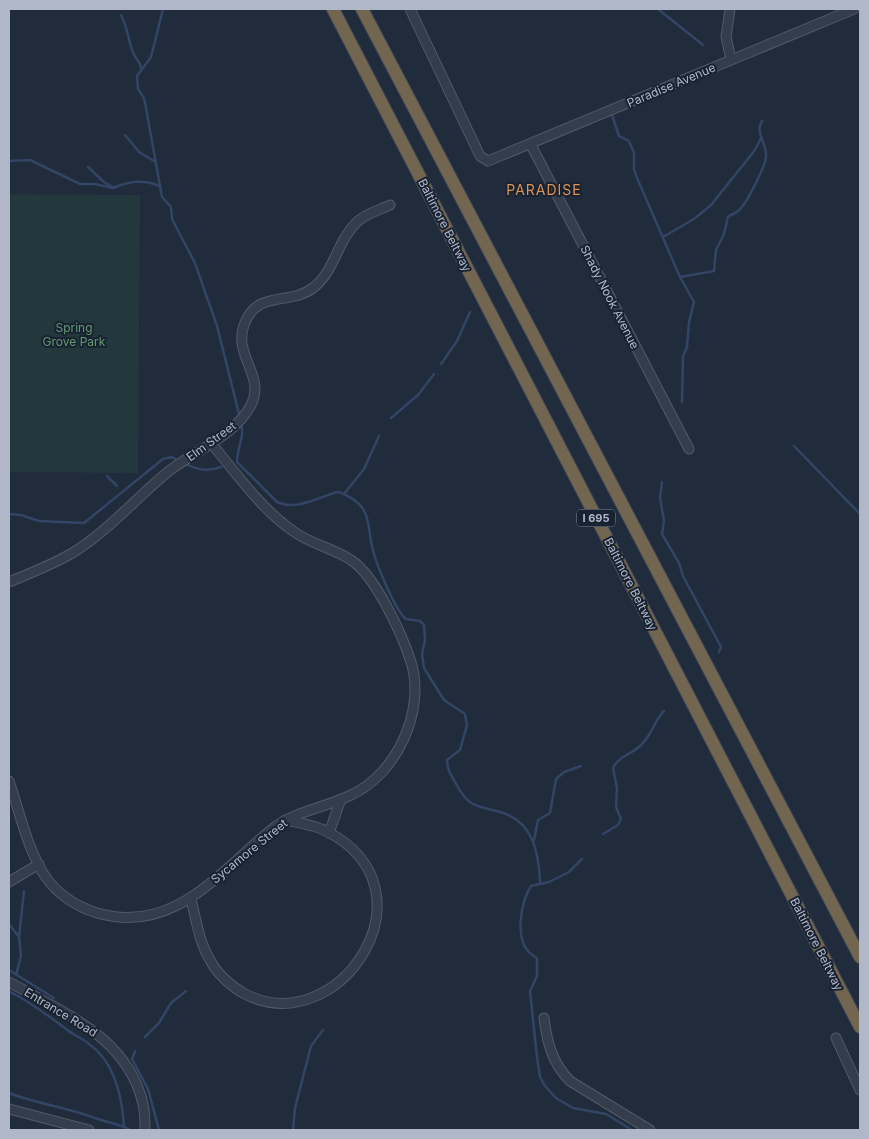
<svg xmlns="http://www.w3.org/2000/svg" width="869" height="1139" font-family="Inter,sans-serif">
	<style>
		.green { fill: #22383c }
		.lines { fill: none; stroke-linecap: round; stroke-linejoin: round }
		.stream { stroke: #324564; stroke-width: 2.5 }
		.minor-casing { stroke: #525a69; stroke-width: 11 }
		.highway-casing { stroke: #3f4756; stroke-width: 14 }
		.minor { stroke: #343d4b; stroke-width: 9 }
		.highway { stroke: #726650; stroke-width: 12 }
		.labels { text-anchor: middle; dominant-baseline: central; stroke-width: 4; stroke-linejoin: round; paint-order: stroke }
		.shield { fill: #192230; stroke: #828a9a; stroke-width: 1 }
		.shield-label { font-size: 11px; font-weight: bold; fill: #afb7c8 }
		.street-label { font-size: 12px; fill: #afb7c8; stroke: #192230 }
		.park-label { font-size: 12px; fill: #649a72; stroke: #192230 }
		.neighbourhood-label { font-size: 14px; letter-spacing: 1px; fill: #db9456; stroke: #192230 }
	</style>
	<rect width="100%" height="100%" fill="#202b3b"/>
	<path class="green" d="M9 194 140 195 138 473 9 472Z"/>
	<g class="lines">
		<g class="stream">
			<path d="M163 9 151 57 137 76 138 89 144 98 146 108 162 197 171 207 172 219 195 263 217 326 240 418"/>
			<path d="M658 9 703 45"/>
			<path d="M121 15C127 26 128 38 132 50 134 58 141 61 141 69"/>
			<path d="M612 115 619 136 629 141 634 153V169L637 178 680 277 694 302 689 322 687 347 683 356 682 402"/>
			<path d="M125 135 139 152 154 161"/>
			<path d="M9 161 30 160 80 184H95L113 188C130 181 142 179 160 186"/>
			<path d="M88 167 104 182 114 188"/>
			<path d="M663 237 694 219 711 205 755 150 761 138"/>
			<path d="M680 277 714 271 716 250 724 234 728 217C731 214 735 214 738 211 746 205 767 164 766 155 766 142 755 133 762 121"/>
			<path d="M441 364 457 341 470 312"/>
			<path d="M391 418 418 395 434 374"/>
			<path d="M241 423C245 438 237 447 237 462L277 502C297 511 318 497 338 492 346 494 359 502 363 509 370 519 369 535 372 546 375 562 395 610 406 619L420 621 424 625 425 640 422 654 424 668 444 700 465 714 467 725 460 750 447 760C447 769 451 775 455 782 469 808 474 805 500 812 533 821 539 852 540 883"/>
			<path d="M794 446 860 514"/>
			<path d="M184 463C196 470 208 472 221 467"/>
			<path d="M107 476 117 486"/>
			<path d="M662 482 660 498 664 521 662 534 679 563 683 576 721 647 719 652"/>
			<path d="M344 494 364 469 379 436"/>
			<path d="M9 514 21 515 39 521 84 523 163 459 172 457 179 461"/>
			<path d="M603 834 618 825 621 819 616 807 617 788 613 768C619 756 632 754 641 745 652 735 654 721 664 711"/>
			<path d="M534 840 538 820 550 813 556 779 564 772 581 766"/>
			<path d="M582 859 569 872 549 882 531 886C521 902 515 936 528 951 530 954 534 956 537 958V976L530 991 537 1057 540 1077 545 1086 556 1098 573 1108 606 1114 632 1130"/>
			<path d="M9 924 19 937"/>
			<path d="M9 970 54 998"/>
			<path d="M16 975 21 956 19 937 24 891"/>
			<path d="M9 991C29 1002 48 1015 66 1029 73 1035 82 1038 89 1044 115 1062 122 1096 124 1126"/>
			<path d="M145 1037 159 1023 171 1003 186 991"/>
			<path d="M135 1051 132 1059 148 1089 159 1130"/>
			<path d="M9 1093C38 1104 69 1108 98 1119 109 1123 119 1124 130 1130"/>
			<path d="M293 1130 295 1108 311 1046 323 1030"/>
		</g>
		<defs>
			<g id="minor">
				<path d="M410 9 480 156 488 161 854 9"/>
				<path d="M730 9 726 37 731 59"/>
				<path d="M531 145 689 449"/>
				<path d="M9 582C31 573 54 564 74 552 109 530 137 497 169 471 196 450 235 436 251 405 266 376 233 356 244 325 257 289 289 306 313 288 335 271 337 241 357 222 365 214 379 210 390 205"/>
				<path d="M9 781C19 810 28 851 45 876 57 894 77 907 97 913 174 935 218 873 271 830 294 811 325 808 351 795 397 774 426 710 411 662 402 634 375 575 351 560 333 548 310 544 293 531 261 509 236 473 211 443"/>
				<path d="M329 833 341 799"/>
				<path d="M9 882 39 864"/>
				<path d="M191 899C196 919 199 942 210 960 217 974 232 987 245 994 338 1042 440 891 328 832 315 825 299 823 285 820"/>
				<path d="M9 982C62 1012 128 1037 143 1104 145 1112 145 1121 145 1130"/>
				<path d="M544 1018C547 1042 552 1063 570 1081L650 1130"/>
				<path d="M836 1038 860 1090"/>
				<path d="M9 1109 89 1130"/>
			</g>
			<g id="highway">
				<path d="M333 9 860 1027"/>
				<path d="M362 9 860 957"/>
			</g>
		</defs>
		<use href="#minor" class="minor-casing"/>
		<use href="#highway" class="highway-casing"/>
		<use href="#minor" class="minor"/>
		<use href="#highway" class="highway"/>
	</g>
	<g class="labels">
		<rect class="shield" x="577" y="509.5" width="38" height="17" rx="4"/>
		<g class="shield-label">
			<text x="596" y="518">I 695</text>
		</g>
		<g class="street-label">
			<text transform="translate(671 85) rotate(-23)">Paradise Avenue</text>
			<text transform="translate(445 225) rotate(63)">Baltimore Beltway</text>
			<text transform="translate(610 297) rotate(63)">Shady Nook Avenue</text>
			<text transform="translate(211 441) rotate(-36)">Elm Street</text>
			<text transform="translate(631 584) rotate(63)">Baltimore Beltway</text>
			<text transform="translate(249 851) rotate(-39)">Sycamore Street</text>
			<text transform="translate(817 944) rotate(63)">Baltimore Beltway</text>
			<text transform="translate(61 1012) rotate(31)">Entrance Road</text>
		</g>
		<g class="park-label">
			<text x="74" y="327">Spring<tspan x="74" dy="14">Grove Park</tspan></text>
		</g>
		<g class="neighbourhood-label">
			<text x="544" y="189">PARADISE</text>
		</g>
	</g>
	<rect width="869" height="1139" fill="none" stroke="#afb7c8" stroke-width="20"/>
</svg>
